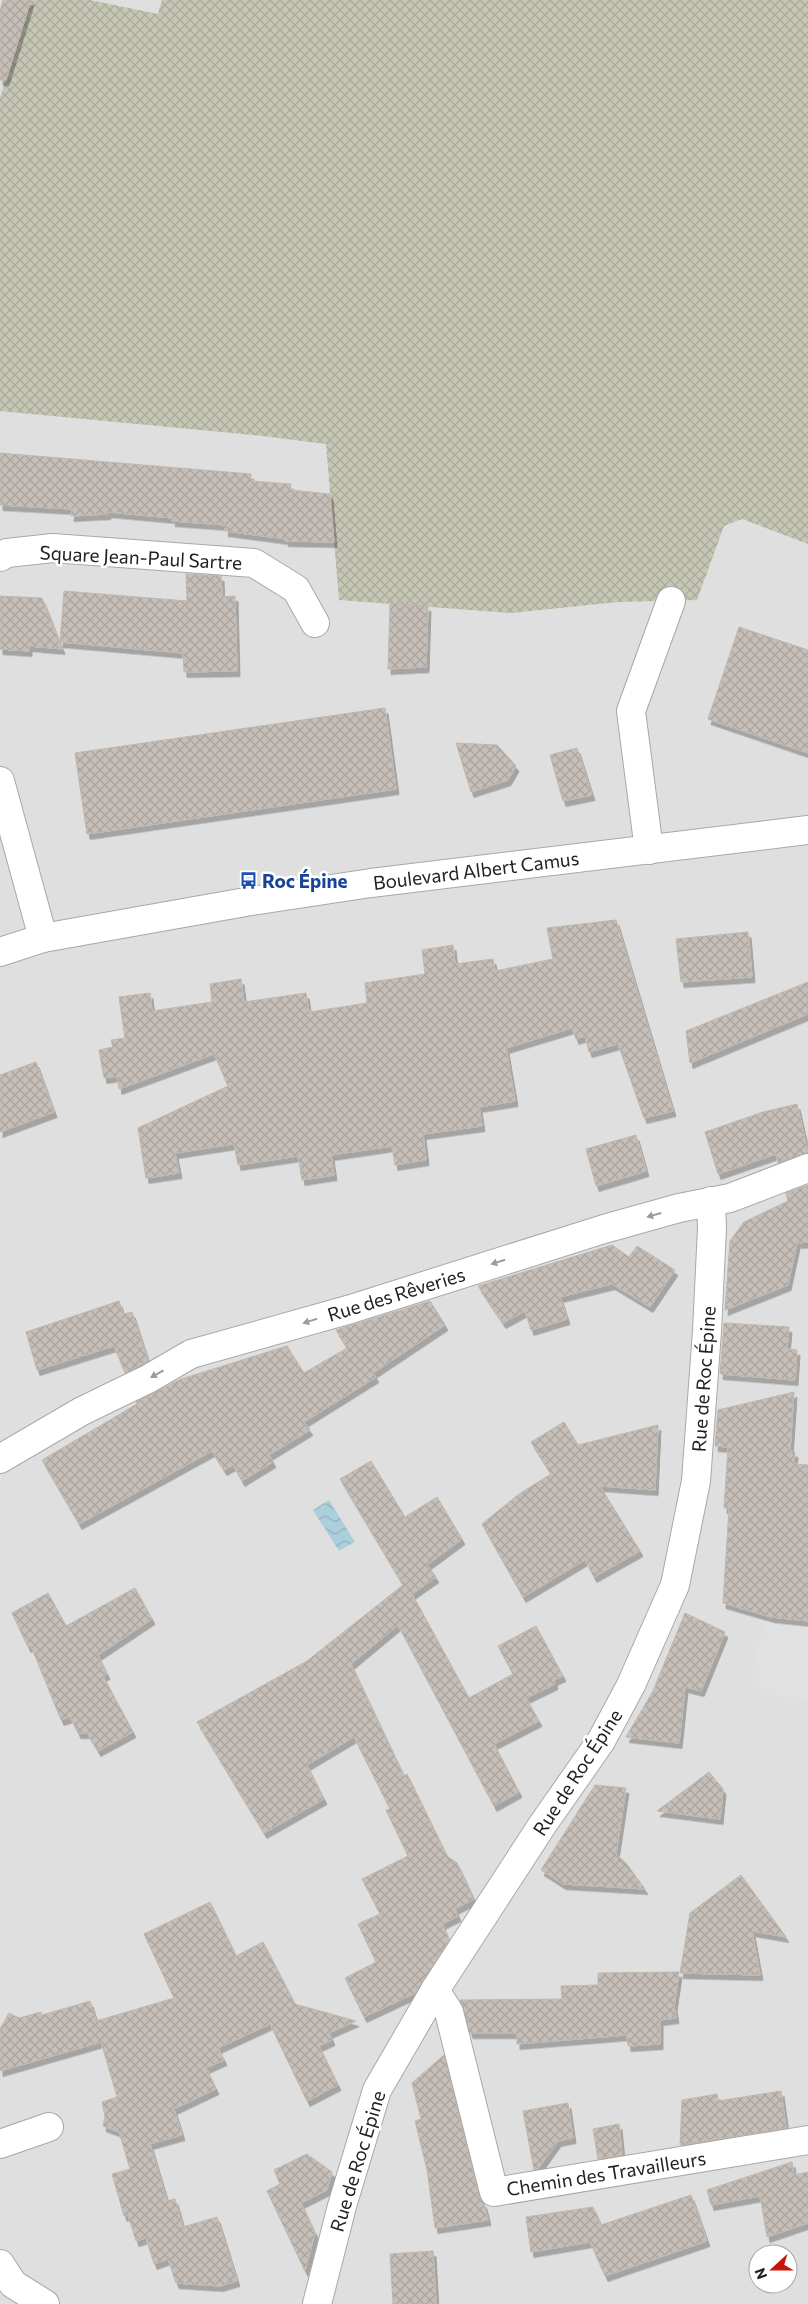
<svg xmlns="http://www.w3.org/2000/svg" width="808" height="2304" font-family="Commissioner,sans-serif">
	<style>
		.residential { fill: #dfdfdf; fill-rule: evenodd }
		.construction { fill: url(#construction-cross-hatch) }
		.parking { fill: #e1e1e1 }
		.water { fill: url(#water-waves) }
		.building { fill: url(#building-cross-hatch); stroke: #c2b7ac; filter: url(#shadow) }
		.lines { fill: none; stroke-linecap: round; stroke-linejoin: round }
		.minor-casing { stroke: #a8a8a8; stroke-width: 30 }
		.minor { stroke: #fff; stroke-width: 28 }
		.oneway { fill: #9b9b9b }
		.labels { text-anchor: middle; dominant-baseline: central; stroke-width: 5; stroke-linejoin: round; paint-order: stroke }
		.street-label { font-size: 19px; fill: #212121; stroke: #fff }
		.transit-label { font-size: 19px; font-weight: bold; fill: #164399; stroke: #fff; text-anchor: start }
	</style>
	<defs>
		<pattern id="construction-cross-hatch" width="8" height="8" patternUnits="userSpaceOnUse" patternTransform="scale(1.25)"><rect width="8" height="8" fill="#c5c6b4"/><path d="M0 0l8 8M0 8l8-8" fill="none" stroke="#a9aa9a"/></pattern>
		<pattern id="water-waves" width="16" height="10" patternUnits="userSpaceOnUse" patternTransform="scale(1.25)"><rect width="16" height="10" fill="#accfdc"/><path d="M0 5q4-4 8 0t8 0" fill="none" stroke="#94b1bc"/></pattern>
		<pattern id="building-cross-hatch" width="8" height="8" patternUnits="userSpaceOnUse" patternTransform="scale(1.25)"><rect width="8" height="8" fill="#c6beb8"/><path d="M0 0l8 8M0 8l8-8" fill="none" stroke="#aaa39e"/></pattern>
		<filter id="shadow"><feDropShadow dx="3" dy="5.5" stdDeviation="0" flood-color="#0004"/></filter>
	</defs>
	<rect width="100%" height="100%" fill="#f1efe9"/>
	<path class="residential" d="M0 0H234L808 204V2304H0ZM758 2254H788V2284H758Z"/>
	<path class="construction" d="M31 0H90L158 14 162 0H808V544L742 519 724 526 697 600 618 602 511 613 339 600 326 444 253 435 0 411V98Z"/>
	<path class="parking" d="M767 1610 792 1616 793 1620 808 1621V1699L765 1695 750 1682Z"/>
	<path class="water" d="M329 1500 355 1542 339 1551 313 1510Z"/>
	<g class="building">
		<path d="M3 0H31L6 80H0V11Z"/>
		<path d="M0 453 251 474V481L291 484 290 490 330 494 334 542 285 541 286 539 225 531 226 525 172 521 173 518 108 512V514L71 516 72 509 0 505Z"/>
		<path d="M186 574 221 576 222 597 235 596 237 671 184 672 183 653 60 642 64 591 187 601Z"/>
		<path d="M0 596 42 598 62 649 29 646V651L0 649Z"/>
		<path d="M390 603 428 606 426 667 388 669Z"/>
		<path d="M739 627 808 650V753L708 719Z"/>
		<path d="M385 708 396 789 87 834 75 753Z"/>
		<path d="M456 743 497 745 516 766 508 780 471 792Z"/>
		<path d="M577 748 592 795 563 801 550 755Z"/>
		<path d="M616 920 673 1111 644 1118 618 1044 589 1052 585 1036 576 1039 572 1028 506 1048 515 1101 479 1107 482 1126 423 1134 426 1160 395 1165 392 1146 331 1155 334 1175 302 1180 298 1156 238 1165 234 1144 175 1153 179 1173 146 1178 138 1128 228 1086 214 1054 119 1089 117 1076 104 1078 99 1050 113 1047 111 1040 125 1038 119 997 150 993 152 1011 212 1002 210 984 241 979 244 1002 306 993 309 1012 367 1003 365 983 425 974 422 950 453 945 455 964 493 959 495 971 553 959 547 928Z"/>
		<path d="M748 932 752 977 681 982 676 939Z"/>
		<path d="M808 982V1014L690 1063 686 1031Z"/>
		<path d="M36 1062 54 1112 0 1132V1075Z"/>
		<path d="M797 1104 808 1153 778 1163 776 1154 718 1174 705 1132 763 1112Z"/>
		<path d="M636 1135 646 1171 596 1186 586 1149Z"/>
		<path d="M808 1185V1242L799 1243 798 1239 788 1285 725 1310 730 1241 744 1222 788 1201 786 1193Z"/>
		<path d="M612 1245 629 1257 637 1246 675 1270 650 1307 612 1284 560 1297 567 1319 531 1330 525 1311 503 1323 478 1286Z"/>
		<path d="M119 1301 123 1314 132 1312 148 1361 125 1373 114 1346 37 1370 26 1332Z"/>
		<path d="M430 1301 445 1325 373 1373 376 1377 304 1422 310 1430 269 1455 273 1462 242 1481 233 1465 224 1470 212 1451 79 1524 42 1460 137 1404 136 1402 181 1379 287 1346 304 1373 347 1348 336 1330Z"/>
		<path d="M724 1323 789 1327 787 1349 797 1350 795 1380 720 1374Z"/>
		<path d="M794 1392 790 1451 795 1452 794 1464 808 1465V1621L771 1617 723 1603 729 1508H724L728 1447 715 1446 718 1410Z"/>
		<path d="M564 1422 578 1445 658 1425 655 1490 600 1486 640 1551 594 1577 585 1560 523 1597 482 1524 519 1494 551 1474 531 1442Z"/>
		<path d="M371 1461 405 1517 437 1497 462 1539 427 1565 436 1577 412 1594 469 1698 513 1674 498 1646 536 1626 563 1676 554 1680 555 1684 526 1698 539 1721 494 1744 519 1792 494 1806 398 1625 351 1664 404 1776 407 1774 447 1856 457 1863 474 1899 455 1909 458 1916 442 1924 449 1940 415 1993 364 2017 345 1978 376 1962 358 1924 380 1914 362 1879 408 1856 386 1810 390 1809 354 1737 307 1765 324 1799 264 1833 197 1722 307 1661 403 1585 340 1479Z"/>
		<path d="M135 1588 152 1619 98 1655 107 1674 103 1676 133 1732 98 1751 87 1733H78L70 1717 61 1720 31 1646 28 1647 12 1613 48 1593 66 1626Z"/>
		<path d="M685 1613 725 1632 701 1691 685 1687 679 1743 626 1737 653 1691Z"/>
		<path d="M709 1772 723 1789 720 1819 657 1811Z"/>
		<path d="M595 1785 626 1788 616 1854 626 1863 645 1889 563 1884 541 1870Z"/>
		<path d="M741 1875 786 1937 752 1931 760 1975 680 1973 690 1913Z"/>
		<path d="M210 1902 236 1956 263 1942 295 2004 356 2021 329 2033 332 2040 319 2046 338 2085 307 2101 270 2024 218 2048 224 2060 206 2068 216 2089 174 2109 182 2135 150 2144 167 2201 175 2199 183 2227 217 2217 237 2281 220 2286 176 2283 168 2259 154 2264 146 2238 136 2241 128 2215 124 2216 112 2174 130 2169 119 2132 103 2126 105 2116 102 2102 117 2097 101 2042 0 2071V2029L9 2013 19 2018 41 2012 42 2015 90 2001 96 2021 174 1998 144 1934Z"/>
		<path d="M679 1972 674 2006 676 2018 660 2020V2044L628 2046 627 2035 517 2044V2033H470L460 2000 562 1999 561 1986 598 1985V1973Z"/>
		<path d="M444 2055 479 2196 484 2204 488 2220 435 2228 427 2170 415 2121 421 2119 412 2083Z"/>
		<path d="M781 2091 786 2128 680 2145 682 2100 717 2094 718 2101Z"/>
		<path d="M568 2103 573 2138 558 2141 538 2169 534 2170 523 2111Z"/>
		<path d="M619 2124 622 2155 598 2159 593 2129Z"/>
		<path d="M307 2154 332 2172 327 2190 301 2203 315 2233 305 2271 267 2191 280 2184 274 2170Z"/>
		<path d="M792 2162 794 2175 808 2172V2223L767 2237 760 2196 711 2205 707 2190Z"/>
		<path d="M691 2195 707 2241 605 2276 590 2242 531 2252 526 2217 593 2207 601 2225Z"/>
		<path d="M433 2251 436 2304H393L390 2254Z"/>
	</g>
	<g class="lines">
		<defs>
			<g id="minor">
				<path d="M0 557 7 553 53 548 254 563 296 589 315 623"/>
				<path d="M0 781 43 938"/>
				<path d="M649 850 631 711 671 601"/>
				<path d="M0 952 43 938 251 901 371 883 808 830"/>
				<path d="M0 1459 82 1411 148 1379 191 1354 351 1309 604 1229 679 1208 730 1198 808 1168"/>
				<path d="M435 1990 449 2012 494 2192 808 2140"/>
				<path d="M0 2144 49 2127"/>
				<path d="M0 2264 13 2284 45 2304"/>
				<path d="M317 2304 342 2206 377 2090 435 1990 543 1824 601 1741 631 1685 675 1585 696 1481 707 1331 712 1228 711 1201"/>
			</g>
		</defs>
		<use href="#minor" class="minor-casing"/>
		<use href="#minor" class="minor"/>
	</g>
	<defs><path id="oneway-solid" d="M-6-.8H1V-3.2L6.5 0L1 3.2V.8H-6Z" transform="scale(1.25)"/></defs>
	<g class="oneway">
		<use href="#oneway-solid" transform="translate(654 1215) rotate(164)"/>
		<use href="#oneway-solid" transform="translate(498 1262) rotate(162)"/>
		<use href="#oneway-solid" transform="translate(310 1321) rotate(163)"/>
		<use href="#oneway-solid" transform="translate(157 1374) rotate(151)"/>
	</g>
	<defs>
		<symbol id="bus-bare" viewBox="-9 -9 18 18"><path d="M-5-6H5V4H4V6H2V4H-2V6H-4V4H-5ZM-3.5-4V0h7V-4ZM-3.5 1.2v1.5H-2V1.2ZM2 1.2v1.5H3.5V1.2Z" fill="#1a4fb4" stroke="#fff" stroke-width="2.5" paint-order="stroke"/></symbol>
	</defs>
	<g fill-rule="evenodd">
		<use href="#bus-bare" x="236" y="868" width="25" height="25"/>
	</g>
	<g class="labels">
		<g class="street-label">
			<text transform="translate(141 557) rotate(3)">Square Jean-Paul Sartre</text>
			<text transform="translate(476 870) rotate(-7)">Boulevard Albert Camus</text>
			<text transform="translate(396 1294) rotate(-17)">Rue des Rêveries</text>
			<text transform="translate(703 1379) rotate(-86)">Rue de Roc Épine</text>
			<text transform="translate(577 1772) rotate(-57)">Rue de Roc Épine</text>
			<text transform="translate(357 2161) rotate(-73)">Rue de Roc Épine</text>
			<text transform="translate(606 2173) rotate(-9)">Chemin des Travailleurs</text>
		</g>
		<g class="transit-label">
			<text x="262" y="880">Roc Épine</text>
		</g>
	</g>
	<g transform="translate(773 2269) rotate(249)"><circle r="24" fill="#ffffff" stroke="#a6a6a6"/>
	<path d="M0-4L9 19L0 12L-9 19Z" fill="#c9140a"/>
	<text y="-8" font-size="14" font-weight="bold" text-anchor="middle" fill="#212121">N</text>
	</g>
</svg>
